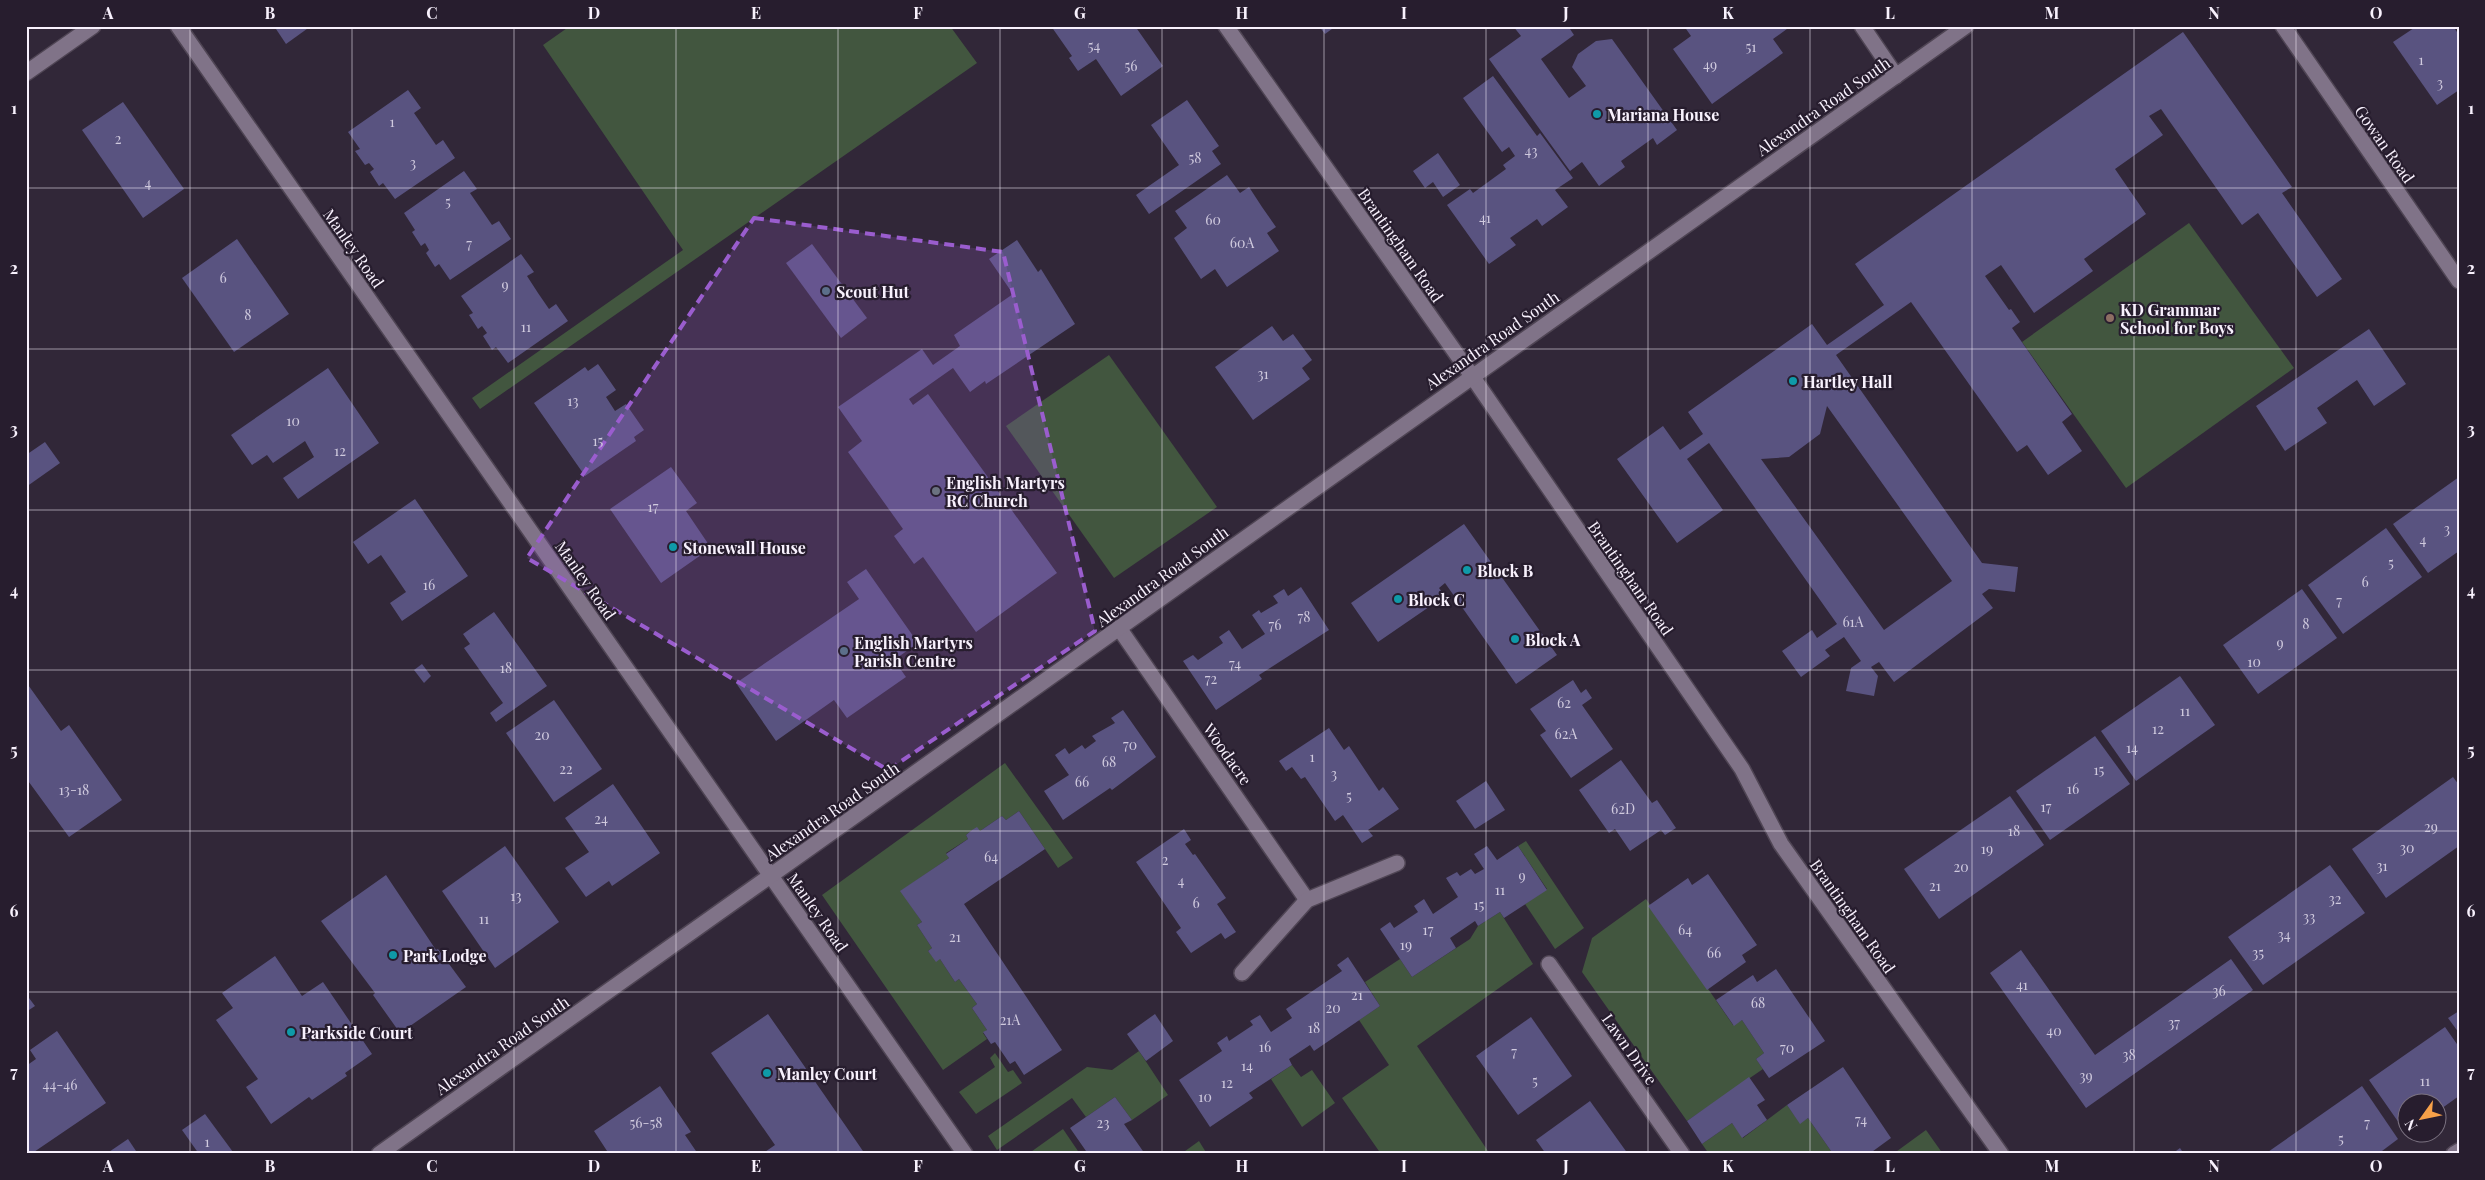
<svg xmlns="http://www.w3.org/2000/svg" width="2485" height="1180" font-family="'Playfair Display',serif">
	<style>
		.green { fill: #42563f }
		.building { fill: #595380; fill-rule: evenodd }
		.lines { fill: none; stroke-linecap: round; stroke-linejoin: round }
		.minor-casing { stroke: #4f4554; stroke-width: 18 }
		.tertiary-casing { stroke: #4f4554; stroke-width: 18 }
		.minor { stroke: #807388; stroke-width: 15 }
		.tertiary { stroke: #807388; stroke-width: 15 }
		.marked { fill: #9a5dce; fill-opacity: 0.2; stroke: #9a5dce; stroke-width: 4; stroke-dasharray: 10 6; stroke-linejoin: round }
		.grid { fill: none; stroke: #f8f1fd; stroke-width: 1; stroke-opacity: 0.55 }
		.culture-dot { fill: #0f9aa8; stroke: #271d2e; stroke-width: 2 }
		.service-dot { fill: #5c6f8a; stroke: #271d2e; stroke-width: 2 }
		.education-dot { fill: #8d6e63; stroke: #271d2e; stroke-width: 2 }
		.worship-dot { fill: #6b7280; stroke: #271d2e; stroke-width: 2 }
		.labels { text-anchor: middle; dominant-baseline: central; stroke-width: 4.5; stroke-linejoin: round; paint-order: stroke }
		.number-label { font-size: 14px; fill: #d0cade }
		.street-label { font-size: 16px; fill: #f8f1fd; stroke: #271d2e }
		.poi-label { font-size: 16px; font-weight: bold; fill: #f8f1fd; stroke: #271d2e; text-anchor: start }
		.neatline { fill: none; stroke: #f8f1fd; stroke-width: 2 }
		.grid-label { font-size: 16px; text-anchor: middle; font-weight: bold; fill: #f8f1fd }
	</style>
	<rect width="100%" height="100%" fill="#312738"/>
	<g class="green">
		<path d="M570 26H950L977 63 480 409 472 398 683 250 543 45Z"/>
		<path d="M2189 223 2294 368 2126 488 2022 342Z"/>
		<path d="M1109 355 1217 507 1114 578 1006 426Z"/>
		<path d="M1005 763 1073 858 1058 868 1019 811 1006 820 1002 816 980 831 972 830 966 835 968 839 946 853 949 858 901 891 922 922 917 925 932 948 928 951 932 956 940 959 955 982 959 979 977 1004 972 1008 987 1030 983 1033 987 1039 943 1070 822 895Z"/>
		<path d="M1526 841 1584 928 1555 949 1525 904 1547 889 1518 846Z"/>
		<path d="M1646 899 1733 1025 1742 1020 1764 1053 1756 1059 1763 1069 1687 1121 1582 972 1592 938Z"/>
		<path d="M1500 912 1533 964 1417 1046 1490 1154H1381L1342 1098 1389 1065 1359 1020 1380 1006 1365 982 1400 959 1412 977 1470 939 1478 926Z"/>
		<path d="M1139 1051 1168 1095 1132 1120 1115 1097 1086 1117 1072 1098 997 1150 988 1136 1087 1067 1112 1070Z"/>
		<path d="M995 1053 1008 1072 1013 1070 1022 1083 976 1114 959 1092 995 1067 990 1058Z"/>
		<path d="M1292 1065 1301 1077 1312 1070 1335 1103 1302 1127 1271 1079Z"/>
		<path d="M1787 1105 1800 1123 1808 1118 1831 1151 1827 1154H1709L1702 1144 1732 1123 1743 1138Z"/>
		<path d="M1063 1129 1080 1154H1028Z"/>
		<path d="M1926 1130 1943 1154H1893Z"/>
		<path d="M1199 1141 1207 1154H1181Z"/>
	</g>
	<g class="building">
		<path d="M274 26H311L286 44Z"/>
		<path d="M1051 26H1135L1163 66 1121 96 1096 59 1078 71 1069 58 1072 56Z"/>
		<path d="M1319 26H1336L1325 34Z"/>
		<path d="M1513 26H1568L1574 35 1541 59 1569 98 1586 86 1572 67 1578 54 1596 41 1612 39 1677 130 1657 145 1653 138 1621 161 1625 167 1599 186 1582 162 1570 171 1489 59 1521 36Z"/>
		<path d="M1684 26H1791L1773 39 1783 53 1712 104 1673 49 1691 36Z"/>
		<path d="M2417 26H2453L2459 35V90L2437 105 2393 42Z"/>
		<path d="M2183 32 2292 187 2282 193 2342 279 2317 297 2258 213 2242 225 2161 109 2149 116 2163 135 2115 169 2146 214 2084 259 2093 271 2034 313 2001 265 1985 276 2009 310 2011 309 2020 322 2012 328 2072 414 2062 422 2082 451 2048 475 2027 445 2017 452 1911 302 1836 355 1982 563 2018 567 2015 592 1989 589 1982 594 1993 608 1894 682 1879 662 1871 667 1878 676 1874 696 1846 691 1851 668 1861 661 1844 637 1825 650 1830 656 1801 677 1782 651 1812 630 1817 638 1837 624 1709 443 1687 459 1723 510 1677 543 1617 459 1663 426 1680 450 1703 434 1688 412 1812 324 1827 345 1884 305 1855 264ZM1827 406 1952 581 1884 630 1761 459 1789 457 1820 434Z"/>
		<path d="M1493 76 1537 136 1540 133 1573 178 1555 190 1568 207 1542 226 1537 219 1510 238 1516 245 1489 264 1447 205 1470 189 1473 193 1506 169 1503 165 1515 156 1509 147 1502 152 1463 98Z"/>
		<path d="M408 90 421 108 414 113 436 145 443 140 455 158 395 199 383 183 379 186 370 172 374 169 369 163 365 165 355 151 360 149 348 132Z"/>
		<path d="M1187 100 1219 146 1212 151 1221 164 1149 214 1136 195 1179 165 1151 125Z"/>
		<path d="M123 102 184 189 143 218 82 130Z"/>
		<path d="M1438 153 1460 185 1443 197 1433 182 1425 188 1413 171Z"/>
		<path d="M464 171 477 189 470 193 492 225 499 221 511 239 450 280 439 264 435 267 426 253 429 250 425 243 421 246 412 232 415 230 404 213Z"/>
		<path d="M1227 175 1240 193 1249 187 1262 207 1276 227 1267 233 1279 251 1227 287 1215 269 1201 279 1174 238 1187 228 1175 211Z"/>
		<path d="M237 239 289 314 234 352 182 278Z"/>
		<path d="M1017 240 1038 272 1041 269 1075 324 986 384 985 381 970 392 953 368 909 399 913 405 928 394 1057 573 976 632 923 557 914 564 894 536 903 529 848 452 862 441 838 407 922 349 933 365 960 346 954 335 1013 294 989 259Z"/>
		<path d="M812 244 867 318 841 338 786 263Z"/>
		<path d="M521 254 534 272 527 276 538 293 549 309 556 304 568 321 508 363 496 347 492 350 483 336 487 333 482 326 478 329 469 315 473 313 461 296Z"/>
		<path d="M1272 326 1283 341 1293 334 1312 360 1302 368 1310 379 1253 420 1215 367Z"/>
		<path d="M2369 329 2406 384 2374 406 2357 380 2317 408 2327 423 2285 451 2256 406Z"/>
		<path d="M598 364 616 390 606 397 615 411 626 404 644 430 634 437 636 441 585 476 534 403 585 367 588 371Z"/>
		<path d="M328 368 379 443 298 499 283 478 314 457 305 441 273 463 267 455 252 465 231 435Z"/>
		<path d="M45 442 60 463 26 487V455Z"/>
		<path d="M671 467 697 503 686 511 711 548 661 583 610 509Z"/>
		<path d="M2459 477V551L2428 573 2393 524Z"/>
		<path d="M415 499 468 576 402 621 390 603 406 592 381 555 368 564 353 542Z"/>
		<path d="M1464 524 1557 655 1516 684 1445 583 1439 588 1445 596 1378 642 1351 603Z"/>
		<path d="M2386 528 2422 577 2343 634 2308 585Z"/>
		<path d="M866 569 918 643 894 660 906 677 847 718 834 700 776 741 736 683 859 599 847 582Z"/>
		<path d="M1301 587 1329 630 1259 675 1262 679 1216 710 1183 661 1193 655 1198 660 1223 643 1219 637 1229 630 1242 649 1265 634 1252 615 1259 610 1261 613 1278 603 1273 596 1284 589 1288 596Z"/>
		<path d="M2302 589 2337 638 2258 694 2223 645Z"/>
		<path d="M494 612 547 686 496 722 490 713 503 703 464 648 470 644 463 634Z"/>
		<path d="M422 664 431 676 424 683 414 670Z"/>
		<path d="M2180 676 2215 725 2136 781 2101 731Z"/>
		<path d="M1573 680 1581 693 1586 689 1592 698 1582 705 1613 749 1571 778 1540 735 1546 731 1530 709Z"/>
		<path d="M26 682 61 731 69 725 122 800 69 837 26 778Z"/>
		<path d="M554 700 602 769 554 802 506 733Z"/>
		<path d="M1123 710 1156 757 1112 790 1110 788 1063 820 1044 791 1069 775 1055 755 1065 748 1069 754 1082 745 1085 749 1096 741 1092 736 1115 723 1111 718Z"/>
		<path d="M1329 728 1344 750 1349 746 1379 791 1383 787 1399 809 1368 830 1373 836 1362 843 1343 815 1335 821 1305 777 1301 779 1292 767 1286 771 1279 761Z"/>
		<path d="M2095 736 2130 784 2050 840 2016 791Z"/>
		<path d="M1621 760 1652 803 1657 800 1676 828 1665 835 1661 830 1630 851 1615 829 1609 833 1579 790Z"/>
		<path d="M2453 777 2459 785V846L2386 898 2352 849Z"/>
		<path d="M1486 781 1505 810 1475 829 1456 801Z"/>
		<path d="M613 784 660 853 612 886 609 881 586 897 565 868 589 852 565 818Z"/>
		<path d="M2010 796 2044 845 1939 919 1904 869Z"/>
		<path d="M1019 811 1045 849 964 904 1062 1050 1024 1075 1015 1061 1010 1064 995 1042 991 1044 983 1032 987 1030 972 1008 977 1004 959 979 955 982 940 959 936 962 928 951 932 948 917 925 922 922 900 891 949 858 946 854 968 839 966 835 972 830 977 827 980 831 1002 816 1006 820Z"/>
		<path d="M1184 829 1191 840 1185 844 1193 855 1195 854 1226 898 1217 904 1236 932 1225 939 1221 933 1191 953 1176 932 1181 928 1136 862Z"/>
		<path d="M505 846 559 922 495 968 442 891Z"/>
		<path d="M1487 846 1497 860 1518 846 1547 890 1504 918 1500 912 1478 926 1475 921 1450 938 1456 948 1412 977 1380 929 1390 922 1394 928 1418 912 1414 906 1424 899 1433 914 1458 897 1446 878 1457 872 1460 876 1471 869 1475 874 1484 869 1474 854Z"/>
		<path d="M2330 865 2365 913 2263 985 2228 937Z"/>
		<path d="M1708 874 1757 945 1742 955 1746 962 1707 990 1648 906 1688 878 1692 885Z"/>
		<path d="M386 875 436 950 438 949 466 987 400 1033 373 995 375 993 321 921Z"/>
		<path d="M2021 950 2095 1055 2231 959 2253 990 2086 1108 1990 973Z"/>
		<path d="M275 956 302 996 323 982 372 1054 345 1073 347 1076 312 1100 309 1097 271 1124 246 1087 258 1079 216 1020 233 1008 222 993Z"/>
		<path d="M1348 957 1380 1006 1314 1051 1310 1045 1289 1059 1292 1065 1249 1093 1253 1098 1210 1127 1179 1080 1222 1051 1217 1043 1227 1036 1229 1041 1253 1025 1250 1021 1260 1015 1271 1032 1292 1018 1286 1009 1342 971 1337 965Z"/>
		<path d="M1776 969 1825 1041 1769 1078 1756 1059 1764 1053 1742 1020 1734 1026 1716 1000 1753 975 1757 982Z"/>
		<path d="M26 994 35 1006 26 1012Z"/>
		<path d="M2459 1011V1033L2448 1018Z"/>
		<path d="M768 1014 823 1093 865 1154H762L775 1145 711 1053Z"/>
		<path d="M1155 1014 1173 1041 1146 1061 1127 1034Z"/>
		<path d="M1531 1017 1572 1076 1518 1115 1476 1056Z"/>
		<path d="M2445 1027 2459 1047V1096L2438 1111V1102H2408L2406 1133 2369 1080Z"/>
		<path d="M57 1031 106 1103 31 1154H26V1066L36 1059 30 1050Z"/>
		<path d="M1843 1067 1891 1138 1869 1154H1827L1831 1151 1808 1118 1800 1124 1787 1105Z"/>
		<path d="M1749 1077 1765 1100 1757 1105 1767 1120 1742 1138 1732 1123 1702 1144 1687 1121Z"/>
		<path d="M660 1086 691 1132 685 1135 698 1154H609L594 1131Z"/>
		<path d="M2362 1086 2398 1139 2378 1154H2265Z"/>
		<path d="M1115 1097 1132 1120 1124 1124 1145 1154H1082L1086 1151 1070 1128Z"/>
		<path d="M1590 1101 1628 1154H1546L1536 1140Z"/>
		<path d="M205 1114 233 1152 231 1154H199L182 1130Z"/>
		<path d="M128 1139 138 1154H106Z"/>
		<path d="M2180 1148 2184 1154H2172Z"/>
	</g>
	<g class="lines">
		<defs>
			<g id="minor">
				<path d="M178 26 965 1154"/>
				<path d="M1226 26 1472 376 1742 769 1781 844 2001 1154"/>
				<path d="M1862 26 1896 76"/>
				<path d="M2283 26 2459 281"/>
				<path d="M26 73 93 26"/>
				<path d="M1119 628 1307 900"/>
				<path d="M1549 964 1682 1154"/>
				<path d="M1242 973 1307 900 1397 863"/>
				<path d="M2454 1154 2459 1151"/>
			</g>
			<path id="tertiary" d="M379 1154 1966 26"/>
		</defs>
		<use href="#minor" class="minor-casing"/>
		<use href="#tertiary" class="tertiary-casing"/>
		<use href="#minor" class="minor"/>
		<use href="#tertiary" class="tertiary"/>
	</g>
	<path class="marked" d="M754 218 1003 252 1095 631 888 770 527 558Z"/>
	<path class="grid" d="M190 26V1154M352 26V1154M514 26V1154M676 26V1154M838 26V1154M1000 26V1154M1162 26V1154M1324 26V1154M1486 26V1154M1648 26V1154M1810 26V1154M1972 26V1154M2134 26V1154M2296 26V1154M26 188H2459M26 349H2459M26 510H2459M26 670H2459M26 831H2459M26 992H2459"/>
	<g class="culture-dot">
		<circle cx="1597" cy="114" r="5"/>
		<circle cx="1793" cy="381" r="5"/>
		<circle cx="673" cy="547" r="5"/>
		<circle cx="1467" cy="570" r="5"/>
		<circle cx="1398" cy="599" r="5"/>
		<circle cx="1515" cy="639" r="5"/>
		<circle cx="393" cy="955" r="5"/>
		<circle cx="291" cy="1032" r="5"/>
		<circle cx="767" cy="1073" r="5"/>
	</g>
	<g class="service-dot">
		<circle cx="826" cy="291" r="5"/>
		<circle cx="844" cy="651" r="5"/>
	</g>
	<circle class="education-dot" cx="2110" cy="318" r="5"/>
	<circle class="worship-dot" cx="936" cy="491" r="5"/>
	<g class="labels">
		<g class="number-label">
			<text x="1094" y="45">54</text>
			<text x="1751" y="46">51</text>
			<text x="2421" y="59">1</text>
			<text x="1710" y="64">49</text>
			<text x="1131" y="65">56</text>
			<text x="2440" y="82">3</text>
			<text x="392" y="121">1</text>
			<text x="118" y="138">2</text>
			<text x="1531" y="150">43</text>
			<text x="1195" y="157">58</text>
			<text x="413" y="162">3</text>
			<text x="148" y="182">4</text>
			<text x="448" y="201">5</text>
			<text x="1485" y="217">41</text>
			<text x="1213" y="219">60</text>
			<text x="1242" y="242">60A</text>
			<text x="469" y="243">7</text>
			<text x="223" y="277">6</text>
			<text x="505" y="284">9</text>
			<text x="248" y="314">8</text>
			<text x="526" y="326">11</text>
			<text x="1263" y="373">31</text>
			<text x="573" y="400">13</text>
			<text x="293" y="420">10</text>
			<text x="598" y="440">15</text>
			<text x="340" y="450">12</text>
			<text x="653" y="506">17</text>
			<text x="2447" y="528">3</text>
			<text x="2423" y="539">4</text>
			<text x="2391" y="562">5</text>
			<text x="2365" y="581">6</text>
			<text x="429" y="584">16</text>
			<text x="2339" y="600">7</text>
			<text x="1304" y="616">78</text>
			<text x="1853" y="621">61A</text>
			<text x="2306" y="623">8</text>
			<text x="1275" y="624">76</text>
			<text x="2280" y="642">9</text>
			<text x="2254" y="661">10</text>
			<text x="1235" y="663">74</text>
			<text x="506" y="667">18</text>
			<text x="1211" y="678">72</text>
			<text x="1564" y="702">62</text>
			<text x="2185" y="710">11</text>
			<text x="2158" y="728">12</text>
			<text x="1566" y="733">62A</text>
			<text x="542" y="734">20</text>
			<text x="1130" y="744">70</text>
			<text x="2132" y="747">14</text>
			<text x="1312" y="756">1</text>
			<text x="1109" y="761">68</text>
			<text x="566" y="768">22</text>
			<text x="2099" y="769">15</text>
			<text x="1334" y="773">3</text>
			<text x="1082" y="781">66</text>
			<text x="2073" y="788">16</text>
			<text x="74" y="789">13-18</text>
			<text x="1349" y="795">5</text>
			<text x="2046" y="806">17</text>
			<text x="1623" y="808">62D</text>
			<text x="601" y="818">24</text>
			<text x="2431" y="826">29</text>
			<text x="2014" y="830">18</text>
			<text x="2407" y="847">30</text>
			<text x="1987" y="848">19</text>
			<text x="991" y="856">64</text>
			<text x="1165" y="859">2</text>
			<text x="2382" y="865">31</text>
			<text x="1961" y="866">20</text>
			<text x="1522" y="875">9</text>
			<text x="1181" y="880">4</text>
			<text x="1935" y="885">21</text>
			<text x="1500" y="889">11</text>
			<text x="516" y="895">13</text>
			<text x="2335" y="898">32</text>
			<text x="1196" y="902">6</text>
			<text x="1479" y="904">15</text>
			<text x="2309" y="916">33</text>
			<text x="484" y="918">11</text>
			<text x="1428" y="929">17</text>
			<text x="1685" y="929">64</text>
			<text x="2284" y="934">34</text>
			<text x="955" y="936">21</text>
			<text x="1406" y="944">19</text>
			<text x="1714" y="952">66</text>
			<text x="2258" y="952">35</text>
			<text x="2022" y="984">41</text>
			<text x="2219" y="990">36</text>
			<text x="1357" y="994">21</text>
			<text x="1758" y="1002">68</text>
			<text x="1333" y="1007">20</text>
			<text x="1010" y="1019">21A</text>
			<text x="2174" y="1022">37</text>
			<text x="1314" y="1027">18</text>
			<text x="2054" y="1030">40</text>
			<text x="1265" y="1046">16</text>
			<text x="1787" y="1047">70</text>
			<text x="1514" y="1051">7</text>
			<text x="2129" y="1054">38</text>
			<text x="1247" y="1065">14</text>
			<text x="2086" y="1075">39</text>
			<text x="1535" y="1080">5</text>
			<text x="2425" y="1080">11</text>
			<text x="1227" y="1082">12</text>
			<text x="60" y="1084">44-46</text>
			<text x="1205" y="1096">10</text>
			<text x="1861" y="1119">74</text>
			<text x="646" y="1122">56-58</text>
			<text x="1103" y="1122">23</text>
			<text x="2367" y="1122">7</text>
			<text x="2341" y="1138">5</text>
			<text x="207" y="1141">1</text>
		</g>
		<g class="street-label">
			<text transform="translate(1823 106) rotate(-35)">Alexandra Road South</text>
			<text transform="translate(2385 144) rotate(55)">Gowan Road</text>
			<text transform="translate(1401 245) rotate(55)">Brantingham Road</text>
			<text transform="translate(354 248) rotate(55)">Manley Road</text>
			<text transform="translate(1492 340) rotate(-35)">Alexandra Road South</text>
			<text transform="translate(1162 576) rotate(-36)">Alexandra Road South</text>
			<text transform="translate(1631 578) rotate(55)">Brantingham Road</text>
			<text transform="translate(586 580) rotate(55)">Manley Road</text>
			<text transform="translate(1228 754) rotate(55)">Woodacre</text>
			<text transform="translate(832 811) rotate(-35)">Alexandra Road South</text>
			<text transform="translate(818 912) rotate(55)">Manley Road</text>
			<text transform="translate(1853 916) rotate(55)">Brantingham Road</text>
			<text transform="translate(502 1045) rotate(-35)">Alexandra Road South</text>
			<text transform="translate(1630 1049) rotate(55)">Lawn Drive</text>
		</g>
		<g class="poi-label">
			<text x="1607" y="114">Mariana House</text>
			<text x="836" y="291">Scout Hut</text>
			<text x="2120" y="309">KD Grammar<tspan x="2120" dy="18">School for Boys</tspan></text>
			<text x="1803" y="381">Hartley Hall</text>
			<text x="946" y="482">English Martyrs<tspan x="946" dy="18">RC Church</tspan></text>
			<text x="683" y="547">Stonewall House</text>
			<text x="1477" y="570">Block B</text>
			<text x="1408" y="599">Block C</text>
			<text x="1525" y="639">Block A</text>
			<text x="854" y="642">English Martyrs<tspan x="854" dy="18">Parish Centre</tspan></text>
			<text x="403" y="955">Park Lodge</text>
			<text x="301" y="1032">Parkside Court</text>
			<text x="777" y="1073">Manley Court</text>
		</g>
	</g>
	<rect width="2485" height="1180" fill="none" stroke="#271d2e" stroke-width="55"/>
	<g transform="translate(2422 1118) rotate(237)"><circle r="24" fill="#271d2e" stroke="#7b7281"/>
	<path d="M0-4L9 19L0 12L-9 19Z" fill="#f7a149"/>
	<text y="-8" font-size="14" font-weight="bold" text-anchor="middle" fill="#f8f1fd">N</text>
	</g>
	<rect x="28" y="28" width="2430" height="1124" class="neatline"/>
	<g class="grid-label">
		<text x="108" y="19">A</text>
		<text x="270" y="19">B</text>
		<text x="432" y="19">C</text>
		<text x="594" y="19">D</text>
		<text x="756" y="19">E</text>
		<text x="918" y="19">F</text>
		<text x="1080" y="19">G</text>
		<text x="1242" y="19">H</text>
		<text x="1404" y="19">I</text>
		<text x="1566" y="19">J</text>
		<text x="1728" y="19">K</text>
		<text x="1890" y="19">L</text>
		<text x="2052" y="19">M</text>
		<text x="2214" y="19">N</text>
		<text x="2376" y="19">O</text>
		<text x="14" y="114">1</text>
		<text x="2471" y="114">1</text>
		<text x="14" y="274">2</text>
		<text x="2471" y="274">2</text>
		<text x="14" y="435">3</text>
		<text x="2471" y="435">3</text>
		<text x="14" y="596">4</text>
		<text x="2471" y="596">4</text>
		<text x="14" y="756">5</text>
		<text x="2471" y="756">5</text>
		<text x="14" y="917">6</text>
		<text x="2471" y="917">6</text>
		<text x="14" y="1078">7</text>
		<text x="2471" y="1078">7</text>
		<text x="108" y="1172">A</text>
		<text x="270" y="1172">B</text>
		<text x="432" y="1172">C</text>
		<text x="594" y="1172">D</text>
		<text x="756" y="1172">E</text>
		<text x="918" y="1172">F</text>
		<text x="1080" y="1172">G</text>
		<text x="1242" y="1172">H</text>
		<text x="1404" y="1172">I</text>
		<text x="1566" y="1172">J</text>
		<text x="1728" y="1172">K</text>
		<text x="1890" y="1172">L</text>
		<text x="2052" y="1172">M</text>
		<text x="2214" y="1172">N</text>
		<text x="2376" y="1172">O</text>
	</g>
</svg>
